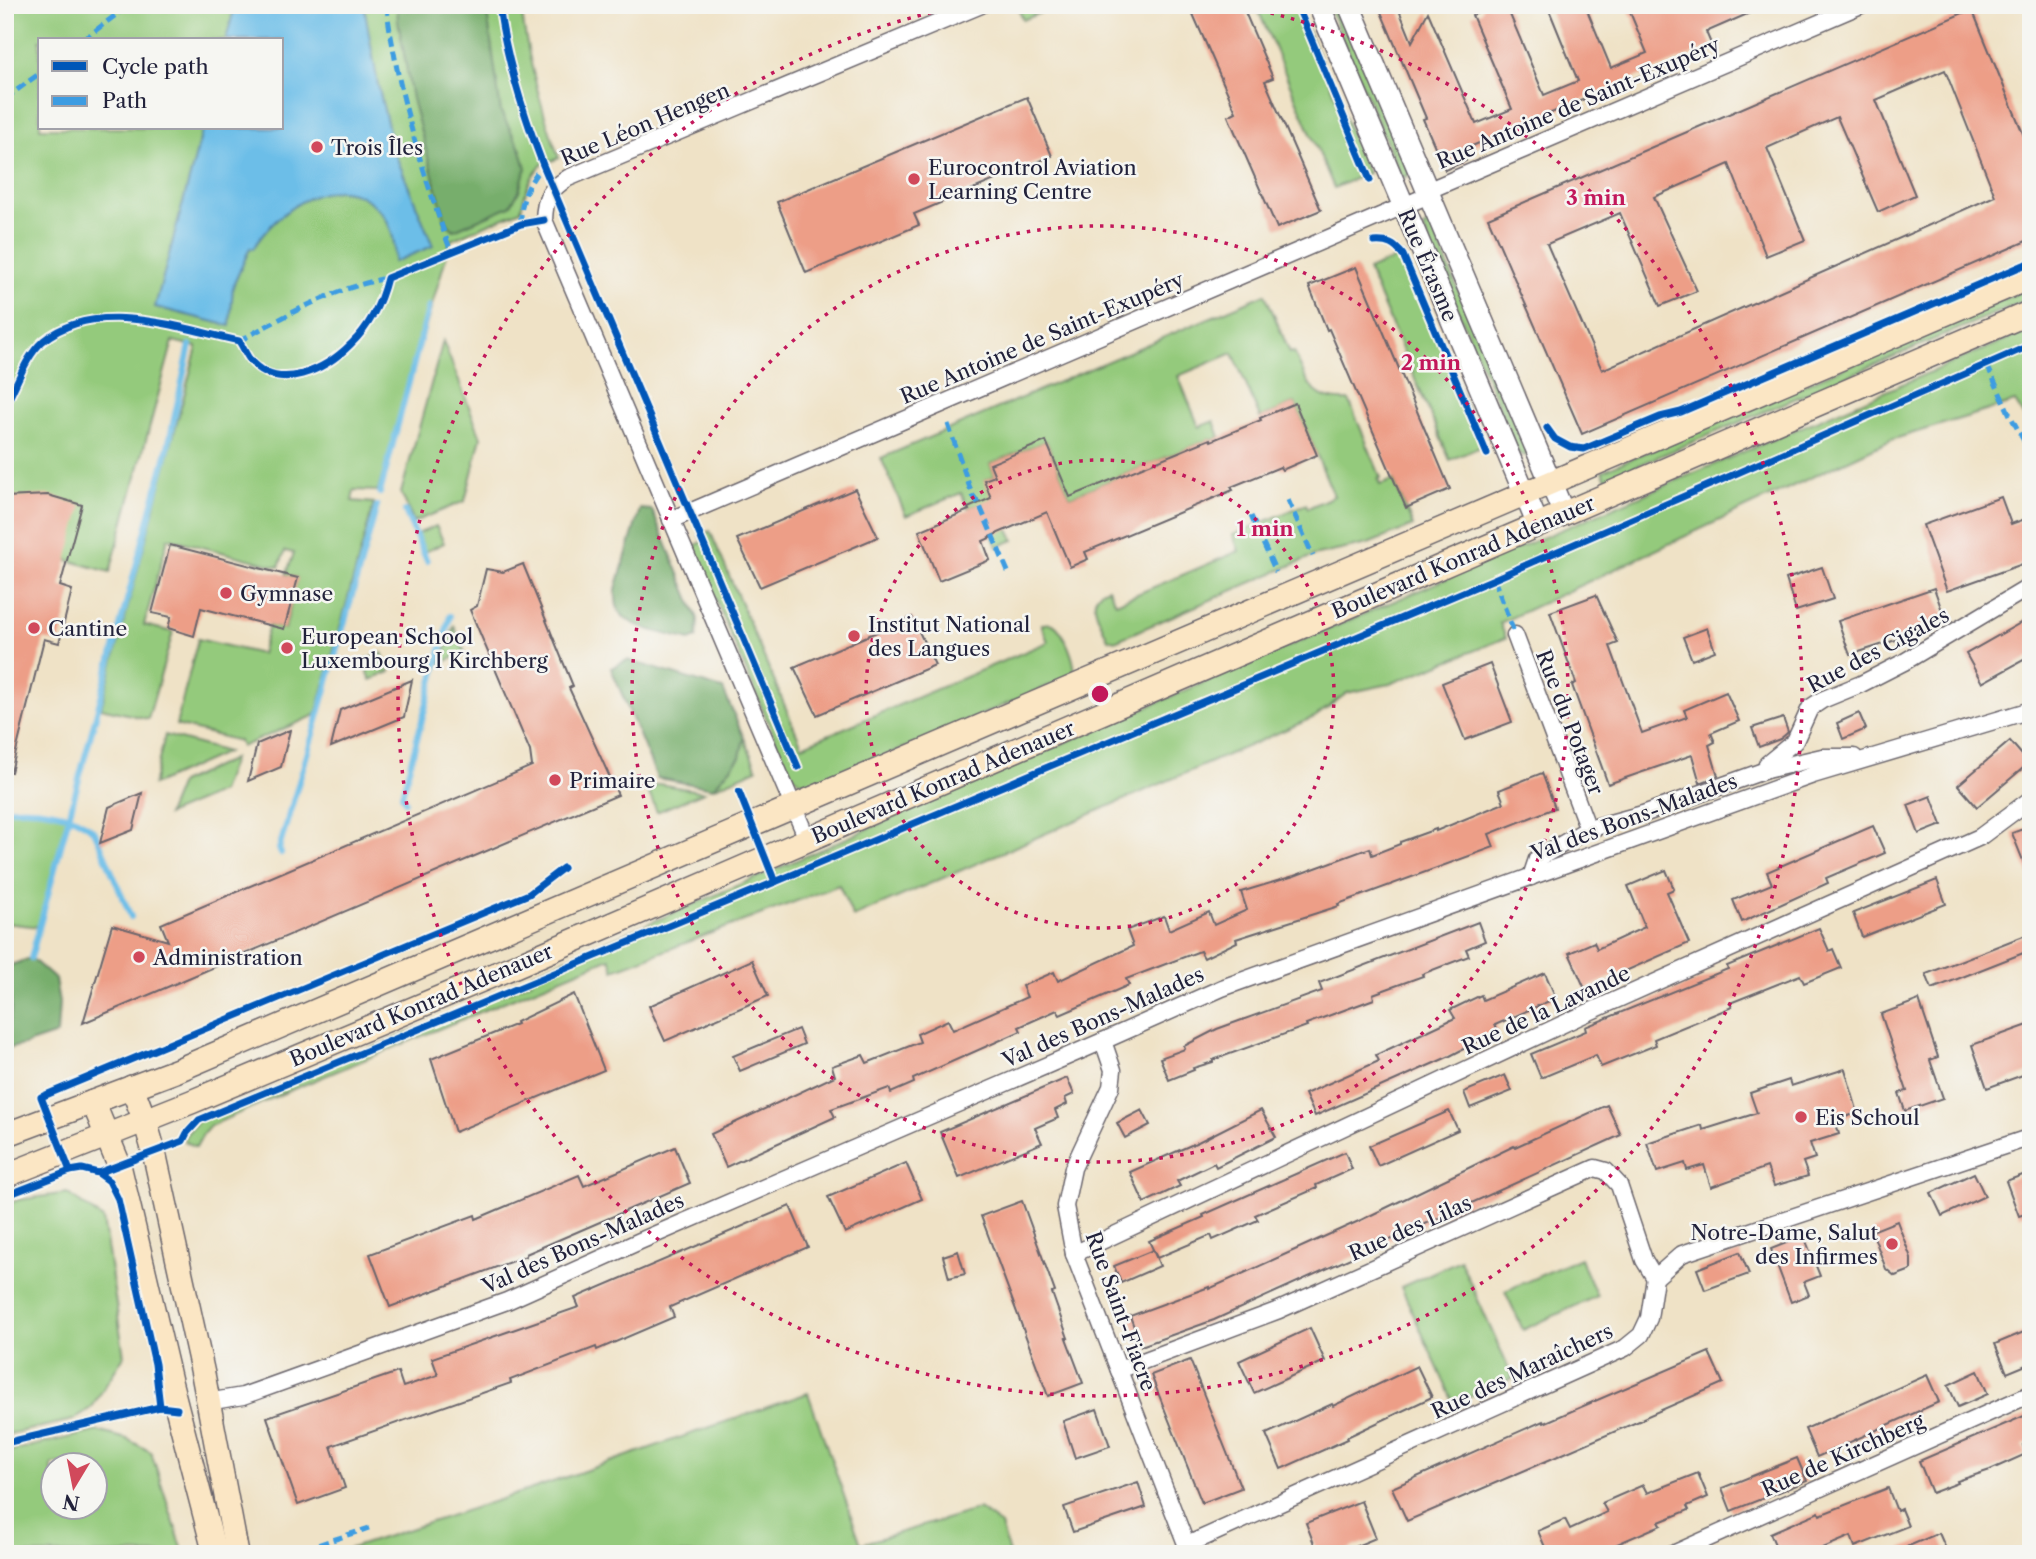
<svg xmlns="http://www.w3.org/2000/svg" width="2036" height="1559" font-family="'Libre Caslon Text',serif">
	<style>
		.green { fill: #94ca7c; stroke: #5b765c; stroke-width: 2; fill-rule: evenodd }
		.forest { fill: #77ae6c; stroke: #4c6854; stroke-width: 2 }
		.water { fill: #6cbee8; stroke: #477092; stroke-width: 2 }
		.lines { fill: none; stroke-linecap: round; stroke-linejoin: round }
		.stream { stroke: #6cbee8; stroke-width: 6 }
		.building { fill: #ed9e87; fill-rule: evenodd }
		.minor-casing { stroke: #6a656c; stroke-width: 19 }
		.tertiary-casing { stroke: #6a656c; stroke-width: 24 }
		.secondary-casing { stroke: #6a656c; stroke-width: 26 }
		.minor { stroke: #fff; stroke-width: 16 }
		.tertiary { stroke: #fff; stroke-width: 21 }
		.secondary { stroke: #fbe6c4; stroke-width: 23 }
		.quiet { stroke: #3c9ce2; stroke-width: 5; stroke-dasharray: 10 5; stroke-linecap: butt }
		.cycleway-casing { stroke: #f6f6f2; stroke-width: 11 }
		.cycleway { stroke: #0057b8; stroke-width: 7 }
		.ring { fill: none; stroke: #c2185b; stroke-width: 3.5; stroke-dasharray: 3.5 7 }
		.poi-dot { fill: #d1495b; stroke: #f6f6f2; stroke-width: 2.5 }
		.labels { text-anchor: middle; dominant-baseline: central; stroke-width: 5; stroke-linejoin: round; paint-order: stroke }
		.street-label { font-size: 21px; fill: #22223b; stroke: #f6f6f2 }
		.poi-label { font-size: 21px; fill: #22223b; stroke: #f6f6f2; text-anchor: start }
		.centre { fill: #c2185b; stroke: #f6f6f2; stroke-width: 3.5 }
		.ring-label { font-size: 21px; text-anchor: middle; font-weight: bold; fill: #c2185b; stroke: #f6f6f2; stroke-width: 5; stroke-linejoin: round; paint-order: stroke }
	</style>
	<rect width="100%" height="100%" fill="#f6f6f2"/>
	<filter id="ink" filterUnits="userSpaceOnUse"><feTurbulence type="fractalNoise" baseFrequency=".0143" numOctaves="2"/><feDisplacementMap in="SourceGraphic" scale="14" xChannelSelector="R" yChannelSelector="G"/><feConvolveMatrix kernelMatrix="1 2 1 2 8 2 1 2 1" color-interpolation-filters="sRGB"/></filter>
	<filter id="wash" filterUnits="userSpaceOnUse"><feTurbulence type="fractalNoise" baseFrequency=".00686" numOctaves="4" result="noise"/><feDisplacementMap in="SourceGraphic" scale="28" xChannelSelector="R" yChannelSelector="G"/><feGaussianBlur stdDeviation="1.57" result="paint"/><feColorMatrix in="noise" values="0 0 0 0 0 0 0 0 0 0 0 0 0 0 0 0 0 1.4 0 .05"/><feComposite in="paint" operator="in"/></filter>
	<g filter="url(#wash)">
		<rect width="100%" height="100%" fill="#efe2c6"/>
		<g class="green">
			<path d="M5 5H521C527 58 541 108 559 158 555 160 548 161 543 164 530 174 524 195 521 210L451 240 378 491 354 490 352 501 374 503 316 715 241 747 239 741 176 725 198 639 261 654 269 625 285 629 297 578 286 575 294 553 285 551 279 567 168 538 144 625 173 632 148 719 101 708 197 347 173 341 110 572 67 560 5 497ZM40 40H282V128H40Z"/>
			<path d="M1032 5H1059L1023 20 1019 11Z"/>
			<path d="M1256 5H1297L1368 173 1334 188Z"/>
			<path d="M1328 5H1338L1409 171V175L1406 177 1401 176Z"/>
			<path d="M1427 224 1431 225 1527 454 1526 456 1519 454 1424 230V227Z"/>
			<path d="M1403 255 1483 446 1450 460 1368 270Z"/>
			<path d="M2031 287V298L1606 479 1602 471Z"/>
			<path d="M1265 294 1290 353 1294 352C1307 381 1312 403 1349 400L1381 478 1378 479 1380 485 1394 480 1413 526 1368 544 1313 556 1115 641 1108 639C1101 620 1082 597 1108 588L1116 603 1239 551 1233 535 1306 504 1308 508 1334 496 1295 403 1260 418 1233 353 1178 376 1199 427 1214 421 1220 437 1211 441 1210 439 1070 497 1046 441 990 464 995 476 985 480 1014 540 997 547 979 504 968 508 961 493 906 516 881 458Z"/>
			<path d="M2031 329V427L2015 402 1891 440 1500 623 1506 638 1390 684 1347 693 1315 717 853 917 839 885 614 970 610 958 284 1093 210 1126 203 1134 196 1147 184 1141 187 1133 199 1120 532 981 530 974 781 867 1109 723Z"/>
			<path d="M443 341 481 437 465 501 414 522 401 493Z"/>
			<path d="M436 526 444 543 425 552 417 534Z"/>
			<path d="M710 531 802 746 1048 642 1041 624C1045 624 1049 623 1053 624 1064 630 1077 664 1074 675L821 784C805 786 795 781 787 767L693 546 703 542 700 535Z"/>
			<path d="M454 626 465 653 441 663Z"/>
			<path d="M382 653 390 672 371 680 363 661Z"/>
			<path d="M165 735 227 752 153 785Z"/>
			<path d="M744 738 757 769 713 788 740 757Z"/>
			<path d="M233 759 221 792 167 815 180 783Z"/>
			<path d="M659 784 704 792 657 812 647 789Z"/>
			<path d="M21 808 69 816 40 927 5 923V810Z"/>
			<path d="M67 1193 103 1219 124 1356 92 1407 73 1420 5 1435V1205L18 1200Z"/>
			<path d="M1580 1258 1597 1296 1523 1330 1505 1291Z"/>
			<path d="M1460 1260 1513 1378 1454 1404 1401 1287Z"/>
			<path d="M808 1393 861 1544 979 1509 1001 1525 1009 1554H333L538 1487Z"/>
			<path d="M97 1431 127 1439 151 1452 184 1554H5V1452ZM52 1464H94V1506H52Z"/>
		</g>
		<g class="forest">
			<path d="M397 5H486L501 112 521 150 526 168 519 191 510 206 454 230 446 223 412 99 398 21Z"/>
			<path d="M640 509 652 510 698 619 697 637 690 640C671 635 628 628 619 611 615 604 616 597 616 589Z"/>
			<path d="M627 660 723 689 744 738 740 757 713 788 657 778 611 668Z"/>
			<path d="M31 958 55 979 59 1002 57 1034 24 1045 5 1049C5 1033 12 1018 11 1002 10 990 5 979 5 967Z"/>
		</g>
		<path class="water" d="M235 5H364L378 85 394 151 433 246 394 262C396 241 392 223 377 208 337 166 276 210 253 249L250 248 233 286 230 326 155 307 203 128H282V40H226Z"/>
		<g class="lines">
			<g class="stream">
				<path d="M380 493 429 306"/>
				<path d="M405 511 427 561"/>
				<path d="M405 801 402 795 450 616"/>
				<path d="M5 810C34 806 73 811 95 832L131 917"/>
				<path d="M281 853 279 849 319 714 377 506"/>
				<path d="M31 958 168 447 190 345"/>
			</g>
		</g>
		<g id="blocks">
			<g class="building">
				<path d="M1189 5H1242L1273 78 1265 81 1321 210 1277 228 1228 116 1236 112Z"/>
				<path d="M1378 5H1397L1412 42 1428 12 1476 124 1512 109 1472 15 1481 12 1484 5H1506L1544 95 1578 81 1547 5H1585L1611 68 1647 53 1627 5H1768L1706 32 1712 46 1472 146 1462 150 1466 161 1445 170 1423 119 1426 118Z"/>
				<path d="M1972 9 2031 153V239L1582 434 1488 218ZM1945 70 1995 196 1602 370 1547 244 1620 213 1660 306 1697 291 1654 197 1729 164 1766 256 1805 240 1767 148 1837 117 1878 212 1915 195 1876 100Z"/>
				<path d="M1027 97 1052 156 914 214 919 225 806 273 777 202Z"/>
				<path d="M1356 267 1450 489 1406 508 1329 329 1327 330 1309 286Z"/>
				<path d="M1295 403 1317 455 1282 470 1280 467 1231 487 1233 490 1085 552 1088 559 1070 567 1047 512 989 537 990 538 983 541 990 560 939 581 919 531 969 510 968 508 991 498 984 480 995 476 990 464 1046 441 1070 497 1210 439 1211 441 1261 420 1260 418Z"/>
				<path d="M855 489 878 537 760 587 737 539Z"/>
				<path d="M48 495 82 505 60 586 72 590 59 643 44 639 11 772 5 771V497Z"/>
				<path d="M2001 497 2011 524 2031 517V561L1947 591 1923 525Z"/>
				<path d="M170 545 298 578 284 629 201 608 194 636 168 628 171 617 152 613Z"/>
				<path d="M523 564 573 686 569 688 618 795 83 1023 112 925 168 941 161 924 532 766 530 751 470 610 477 606 486 569 503 572Z"/>
				<path d="M1822 567 1833 599 1796 611 1786 579Z"/>
				<path d="M1934 588 1945 619 1913 630 1914 634 1850 655 1838 621Z"/>
				<path d="M1596 595 1618 643 1610 646 1642 733 1687 717 1684 710 1726 692 1739 721 1711 733 1715 742 1709 745 1718 776 1700 783 1692 755 1608 784 1572 685 1576 683 1550 612Z"/>
				<path d="M912 617 935 665 817 715 794 667Z"/>
				<path d="M2031 617V656L1982 683 1966 654Z"/>
				<path d="M1707 628 1715 651 1692 660 1683 637Z"/>
				<path d="M1490 664 1512 722 1465 740 1442 683Z"/>
				<path d="M412 680 404 717 331 747 340 710Z"/>
				<path d="M1859 713 1866 729 1843 739 1837 723Z"/>
				<path d="M1783 718 1788 732 1786 734 1780 739 1759 747 1752 728Z"/>
				<path d="M290 730 281 767 248 781 257 744Z"/>
				<path d="M2010 741 2029 763 1977 807 1958 785Z"/>
				<path d="M1542 773 1555 808 1489 834 1494 847 1338 904 1339 906 1236 939 1237 942 1204 958 1200 951 1126 979 1129 985 1060 1015 1057 1010 1019 1027 1021 1031 913 1079 914 1083 891 1093 889 1088 831 1109 835 1117 726 1167 711 1134 835 1076 832 1066 863 1055 867 1063 920 1042 917 1034 948 1020 953 1030 1027 997 1022 986 1054 972 1058 981 1133 946 1127 930 1164 916 1169 930 1209 912 1214 925 1247 910 1241 892 1294 876 1370 848 1372 855 1400 844V842L1436 829V831L1504 803 1499 790Z"/>
				<path d="M142 793 133 830 100 843 109 807Z"/>
				<path d="M1931 796 1942 825 1919 834 1908 805Z"/>
				<path d="M1873 826 1885 853 1826 878 1828 883 1742 922 1733 900 1772 884 1767 872Z"/>
				<path d="M2031 826V878H2030L2012 833Z"/>
				<path d="M1666 870 1674 889 1667 892 1689 943 1585 989 1569 953 1594 942 1597 949 1645 927 1628 886Z"/>
				<path d="M1937 880 1946 904 1862 937 1853 913Z"/>
				<path d="M1478 922 1485 941 1466 949 1469 956 1422 974 1423 976 1373 994 1374 999 1306 1024 1307 1026 1213 1060V1062L1193 1068 1194 1070 1169 1080 1160 1058 1185 1049 1184 1046 1217 1029 1322 991 1319 983Z"/>
				<path d="M1819 928 1829 951 1833 949 1841 968 1804 983 1800 975 1730 1003 1732 1007 1654 1039 1656 1045 1601 1067 1596 1055 1541 1078 1531 1054 1586 1031 1585 1027 1728 969 1727 966Z"/>
				<path d="M2031 933V950L1932 989 1926 974Z"/>
				<path d="M752 960 768 996 665 1041 649 1006Z"/>
				<path d="M1545 973 1556 998 1495 1025 1498 1031 1450 1056 1315 1116 1305 1094 1379 1061 1376 1055 1455 1018 1450 1010 1481 995 1483 1000Z"/>
				<path d="M574 994 604 1070 455 1132 431 1059 517 1024 516 1022Z"/>
				<path d="M1919 1000 1938 1057 1930 1060 1943 1098 1905 1111 1899 1093 1907 1091 1881 1014Z"/>
				<path d="M2031 1024V1072L1987 1088 1972 1045Z"/>
				<path d="M798 1029 804 1044 740 1071 733 1056Z"/>
				<path d="M1845 1069 1858 1113 1835 1120 1839 1134 1810 1143 1815 1158 1803 1162 1808 1176 1774 1186 1767 1167 1711 1187 1704 1165 1687 1170 1685 1163 1657 1172 1647 1143 1702 1125 1703 1130 1757 1113 1750 1093 1789 1080 1791 1086Z"/>
				<path d="M1505 1075 1512 1091 1470 1108 1464 1092Z"/>
				<path d="M1067 1078 1074 1094 1065 1098 1067 1104 1055 1110 1058 1118 1035 1128 1042 1143 959 1178 940 1132Z"/>
				<path d="M1607 1105 1621 1135 1214 1320 1141 1346 1130 1316 1209 1287V1289L1361 1220 1514 1146 1515 1147Z"/>
				<path d="M1142 1110 1150 1125 1125 1138 1117 1123Z"/>
				<path d="M1261 1110 1276 1137 1216 1167 1214 1163 1177 1181 1180 1186 1144 1203 1130 1172 1198 1142Z"/>
				<path d="M1449 1111 1458 1130 1378 1166 1369 1146Z"/>
				<path d="M675 1147 690 1183 526 1254V1256L390 1307 370 1254 475 1215 476 1219 579 1175 584 1186Z"/>
				<path d="M1345 1152 1352 1169 1316 1185 1317 1188 1255 1215 1258 1220 1213 1240 1211 1235 1157 1258 1149 1241 1204 1217 1203 1215Z"/>
				<path d="M906 1163 922 1199 845 1233 828 1197Z"/>
				<path d="M2031 1172V1212L2019 1216 2006 1181Z"/>
				<path d="M1974 1173 1985 1196 1942 1216 1931 1193Z"/>
				<path d="M1022 1201 1055 1292 1052 1293 1068 1338H1066L1083 1383 1048 1396 981 1216Z"/>
				<path d="M790 1206 808 1247 670 1307 674 1317 597 1350 596 1347 510 1380 511 1383 331 1446 345 1488 298 1505 267 1417 398 1372 403 1387 438 1375 432 1358 579 1307 575 1298Z"/>
				<path d="M1897 1221 1911 1258V1270L1895 1276 1886 1269 1872 1231Z"/>
				<path d="M1804 1236 1820 1276 1804 1282 1809 1295 1791 1302 1771 1249Z"/>
				<path d="M1153 1250 1160 1266 1121 1283 1114 1266Z"/>
				<path d="M958 1251 965 1274 949 1278 943 1256Z"/>
				<path d="M1740 1252 1749 1274 1705 1290 1697 1269Z"/>
				<path d="M1310 1328 1325 1361 1254 1393 1239 1361Z"/>
				<path d="M2031 1329V1363L2007 1373 1995 1344Z"/>
				<path d="M1709 1352 1723 1383 1643 1418 1644 1419 1407 1521 1392 1488 1543 1421 1544 1423Z"/>
				<path d="M1190 1360 1241 1488 1202 1503 1151 1375Z"/>
				<path d="M1417 1366 1432 1397 1347 1437 1348 1439 1281 1469 1266 1434 1332 1404 1333 1406Z"/>
				<path d="M1978 1371 1988 1394 1958 1407 1948 1385Z"/>
				<path d="M1927 1375 1939 1402 1817 1457 1805 1429Z"/>
				<path d="M1097 1409 1110 1446 1075 1458 1063 1421Z"/>
				<path d="M2031 1413V1442L2023 1445 2026 1454 1990 1470 1957 1481 1958 1483 1932 1493 1919 1461Z"/>
				<path d="M1797 1458 1807 1481 1731 1511 1722 1488Z"/>
				<path d="M1698 1473 1708 1497 1687 1506 1689 1510 1659 1522 1661 1525 1617 1544 1619 1546 1602 1554H1548L1538 1531 1565 1519 1570 1529 1607 1512 1602 1503 1643 1485 1647 1493Z"/>
				<path d="M1138 1482 1146 1507 1073 1532 1064 1507Z"/>
				<path d="M1888 1488 1897 1511 1901 1509 1908 1526 1855 1547 1851 1536 1809 1554H1779L1770 1533 1819 1512 1820 1515Z"/>
				<path d="M1361 1501 1376 1538 1337 1554H1318L1306 1523Z"/>
				<path d="M1939 1533 1946 1549 1936 1554H1890Z"/>
			</g>
		</g>
	</g>
	<g filter="url(#ink)">
		<use href="#blocks" fill-opacity="0" stroke="#6a656c" stroke-width="2"/>
		<g class="lines">
			<defs>
				<g id="minor">
					<path d="M1427 191 1861 5"/>
					<path d="M671 520 1429 195"/>
					<path d="M1515 635 1588 829 1537 859 1531 877"/>
					<path d="M1766 770 1767 764 1795 741 1810 708 1822 700 1861 684 1904 662 2031 586"/>
					<path d="M1588 829 1643 814 1766 770 1822 757H1854"/>
					<path d="M808 841 544 220C545 197 549 190 568 178L981 5"/>
					<path d="M1103 1041 1113 1070 1111 1087 1073 1168 1065 1206 1074 1254 1190 1554"/>
					<path d="M1074 1254 1578 1017 1980 837 2031 799"/>
					<path d="M1119 1370 1279 1310 1595 1168 1606 1171 1619 1185 1644 1260 1655 1278"/>
					<path d="M207 1402 243 1396 507 1301 640 1241 1103 1041 1222 988 1813 775 2031 710"/>
					<path d="M1187 1545 1625 1348 1641 1335 1649 1318 1655 1278 1682 1254 2031 1137"/>
					<path d="M1673 1554 2031 1394"/>
				</g>
				<g id="tertiary">
					<path d="M1319 5 1538 525"/>
					<path d="M1349 5 1564 514"/>
				</g>
				<g id="secondary">
					<path d="M132 1087 145 1121 154 1152 203 1374 237 1554"/>
					<path d="M93 1102 119 1165 170 1381 215 1554"/>
					<path d="M5 1135 178 1070 2031 277"/>
					<path d="M5 1176 191 1102 515 966 2031 312"/>
				</g>
			</defs>
			<use href="#minor" class="minor-casing"/>
			<use href="#tertiary" class="tertiary-casing"/>
			<use href="#secondary" class="secondary-casing"/>
			<use href="#minor" class="minor"/>
			<use href="#tertiary" class="tertiary"/>
			<use href="#secondary" class="secondary"/>
			<g class="quiet">
				<path d="M387 5C388 25 393 45 396 64 409 129 429 190 451 252"/>
				<path d="M83 40 129 5"/>
				<path d="M5 99 40 73"/>
				<path d="M521 224C520 200 528 183 543 165"/>
				<path d="M239 341C287 315 332 289 387 278"/>
				<path d="M1987 365 2010 415 2031 454"/>
				<path d="M948 424 972 494 979 504 1009 574"/>
				<path d="M1288 500 1313 556"/>
				<path d="M1251 516 1276 572"/>
				<path d="M1494 579 1515 635"/>
				<path d="M290 1554 369 1528"/>
			</g>
			<defs>
				<g id="cycleway">
					<path d="M499 5C506 60 523 113 543 165L798 767"/>
					<path d="M1297 5 1370 180"/>
					<path d="M1374 242C1388 241 1394 244 1403 255L1487 454"/>
					<path d="M5 406C17 385 25 357 43 341 96 297 180 328 239 341 243 347 246 355 250 360 279 394 326 369 351 344 369 327 381 302 387 278L521 224 544 220"/>
					<path d="M1547 428 1555 439 1570 447 1584 449 1660 417 1681 412 2031 262"/>
					<path d="M739 792 775 882"/>
					<path d="M70 1171 41 1097 529 894 563 868"/>
					<path d="M98 1173 109 1181 118 1199 155 1364 160 1407"/>
					<path d="M5 1196 70 1171 82 1169 98 1173 183 1141 187 1133 199 1120 775 882 1494 579 2031 345"/>
					<path d="M5 1443 160 1407 177 1409"/>
				</g>
			</defs>
			<use href="#cycleway" class="cycleway-casing"/>
			<use href="#cycleway" class="cycleway"/>
		</g>
	</g>
	<g class="ring">
		<circle cx="1100" cy="694" r="234"/>
		<circle cx="1100" cy="694" r="468"/>
		<path d="M1240 6A702 702 0 1 1 960 6"/>
	</g>
	<g class="poi-dot">
		<circle cx="317" cy="147" r="7"/>
		<circle cx="914" cy="179" r="7"/>
		<circle cx="226" cy="593" r="7"/>
		<circle cx="34" cy="628" r="7"/>
		<circle cx="854" cy="636" r="7"/>
		<circle cx="287" cy="648" r="7"/>
		<circle cx="555" cy="780" r="7"/>
		<circle cx="139" cy="957" r="7"/>
		<circle cx="1801" cy="1117" r="7"/>
		<circle cx="1892" cy="1244" r="7"/>
	</g>
	<g class="labels">
		<g class="street-label">
			<text transform="translate(1578 103) rotate(-23)">Rue Antoine de Saint-Exupéry</text>
			<text transform="translate(645 124) rotate(-23)">Rue Léon Hengen</text>
			<text transform="translate(1428 265) rotate(67)">Rue Érasme</text>
			<text transform="translate(1042 338) rotate(-23)">Rue Antoine de Saint-Exupéry</text>
			<text transform="translate(1463 557) rotate(-23)">Boulevard Konrad Adenauer</text>
			<text transform="translate(1878 650) rotate(-28)">Rue des Cigales</text>
			<text transform="translate(1570 722) rotate(69)">Rue du Potager</text>
			<text transform="translate(943 782) rotate(-23)">Boulevard Konrad Adenauer</text>
			<text transform="translate(1634 817) rotate(-20)">Val des Bons-Malades</text>
			<text transform="translate(421 1005) rotate(-23)">Boulevard Konrad Adenauer</text>
			<text transform="translate(1546 1010) rotate(-25)">Rue de la Lavande</text>
			<text transform="translate(1103 1017) rotate(-24)">Val des Bons-Malades</text>
			<text transform="translate(1410 1228) rotate(-24)">Rue des Lilas</text>
			<text transform="translate(583 1243) rotate(-24)">Val des Bons-Malades</text>
			<text transform="translate(1121 1311) rotate(70)">Rue Saint-Fiacre</text>
			<text transform="translate(1522 1371) rotate(-25)">Rue des Maraîchers</text>
			<text transform="translate(1843 1455) rotate(-24)">Rue de Kirchberg</text>
		</g>
		<g class="poi-label">
			<text x="331" y="147">Trois Îles</text>
			<text x="928" y="167">Eurocontrol Aviation<tspan x="928" dy="24">Learning Centre</tspan></text>
			<text x="240" y="593">Gymnase</text>
			<text x="868" y="624">Institut National<tspan x="868" dy="24">des Langues</tspan></text>
			<text x="48" y="628">Cantine</text>
			<text x="301" y="636">European School<tspan x="301" dy="24">Luxembourg I Kirchberg</tspan></text>
			<text x="569" y="780">Primaire</text>
			<text x="153" y="957">Administration</text>
			<text x="1815" y="1117">Eis Schoul</text>
			<text x="1878" y="1232" text-anchor="end">Notre-Dame, Salut<tspan x="1878" dy="24">des Infirmes</tspan></text>
		</g>
	</g>
	<circle cx="1100" cy="694" r="10" class="centre"/>
	<g class="ring-label">
		<text x="1596" y="205">3 min</text>
		<text x="1431" y="370">2 min</text>
		<text x="1265" y="536">1 min</text>
	</g>
	<rect width="2036" height="1559" fill="none" stroke="#f6f6f2" stroke-width="28"/>
	<rect x="38" y="38" width="245" height="91" fill="#f6f6f2" stroke="#a1a1a9" stroke-width="2"/>
	<rect x="52" y="61" width="35" height="10" fill="#0057b8" stroke="#a1a1a9" stroke-width="2"/>
	<text x="102" y="74" font-size="21" fill="#22223b">Cycle path</text>
	<rect x="52" y="96" width="35" height="10" fill="#3c9ce2" stroke="#a1a1a9" stroke-width="2"/>
	<text x="102" y="108" font-size="21" fill="#22223b">Path</text>
	<g transform="translate(74 1486) rotate(190)"><circle r="33" fill="#f6f6f2" stroke="#a1a1a9" stroke-width="2"/>
	<path d="M0-5L12 26L0 18L-12 26Z" fill="#d1495b"/>
	<text y="-10" font-size="19" font-weight="bold" text-anchor="middle" fill="#22223b">N</text>
	</g>
</svg>
